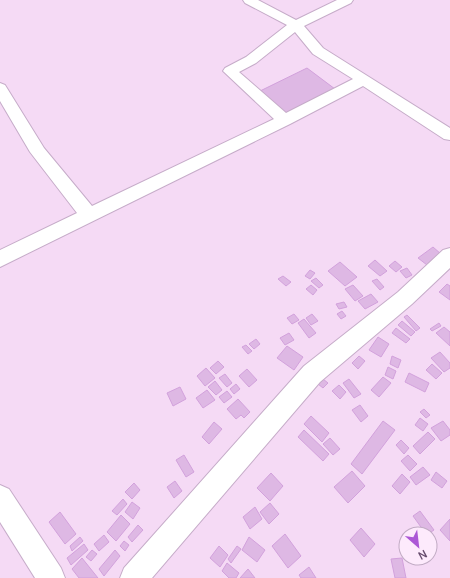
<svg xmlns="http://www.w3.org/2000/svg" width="450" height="578" font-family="Manrope,sans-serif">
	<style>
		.residential { fill: #f5daf5; fill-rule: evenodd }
		.building { fill: #deb8e4; stroke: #d2a1dc }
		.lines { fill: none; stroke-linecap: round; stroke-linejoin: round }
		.minor-casing { stroke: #c6acc9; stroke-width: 2 }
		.minor { fill: #fff; fill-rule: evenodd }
	</style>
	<rect width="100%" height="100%" fill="#f9e4f8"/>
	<path class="residential" d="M0 0H450V578H0ZM406 534H430V558H406Z"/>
	<g class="building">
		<path d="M307 68 335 89 286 114 258 92Z"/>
		<path d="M433 247 441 254 427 265 418 258Z"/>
		<path d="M375 260 387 271 380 276 368 266Z"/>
		<path d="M395 261 402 267 396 272 389 266Z"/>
		<path d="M340 262 357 277 345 286 328 271Z"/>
		<path d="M407 268 412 275 406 278 400 271Z"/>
		<path d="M310 270 315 273 310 279 305 276Z"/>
		<path d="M283 276 291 282 286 286 278 279Z"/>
		<path d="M316 278 323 285 319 288 311 281Z"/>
		<path d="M377 279 384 287 380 290 372 281Z"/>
		<path d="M447 284 450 286V300L439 292Z"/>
		<path d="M311 285 317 290 313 295 306 289Z"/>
		<path d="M353 285 363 296 355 301 345 289Z"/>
		<path d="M371 294 378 302 365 309 358 301Z"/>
		<path d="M344 302 347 307 339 309 336 304Z"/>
		<path d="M342 311 346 316 341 319 337 314Z"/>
		<path d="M294 314 299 320 292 324 287 318Z"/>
		<path d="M312 314 318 321 311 325 306 318Z"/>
		<path d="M407 315 420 328 416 331 404 317Z"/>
		<path d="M304 319 316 333 309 338 298 323Z"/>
		<path d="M402 321 415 332 411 336 398 325Z"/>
		<path d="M439 323 441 326 432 331 430 329Z"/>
		<path d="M444 327 450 332V346L436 333Z"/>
		<path d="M396 328 410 339 406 343 392 333Z"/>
		<path d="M289 333 294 340 285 345 280 338Z"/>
		<path d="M378 337 389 344 381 357 369 350Z"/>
		<path d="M256 339 260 344 254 349 249 344Z"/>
		<path d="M246 345 252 351 248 354 242 347Z"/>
		<path d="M287 346 303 357 294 370 277 358Z"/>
		<path d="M440 352 450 363V368L444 372 431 358Z"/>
		<path d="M359 356 365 361 358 369 352 363Z"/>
		<path d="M392 356 401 360 398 368 390 364Z"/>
		<path d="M218 361 224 367 216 374 210 368Z"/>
		<path d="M432 364 442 373 436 379 426 370Z"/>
		<path d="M388 367 396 371 393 379 385 375Z"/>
		<path d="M206 368 215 378 205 386 197 376Z"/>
		<path d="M247 369 257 380 249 387 239 376Z"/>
		<path d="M409 373 429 383 425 392 405 382Z"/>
		<path d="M225 374 232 383 227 387 219 378Z"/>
		<path d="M383 377 391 383 379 397 371 390Z"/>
		<path d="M323 379 328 383 323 388 318 384Z"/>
		<path d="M349 379 361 394 354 398 343 383Z"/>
		<path d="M215 381 222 390 216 395 208 387Z"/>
		<path d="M236 384 240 389 234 394 230 389Z"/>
		<path d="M339 385 346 392 340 399 332 391Z"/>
		<path d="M180 387 186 399 173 406 167 393Z"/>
		<path d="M207 390 215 400 203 408 196 398Z"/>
		<path d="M227 391 232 397 224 403 219 397Z"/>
		<path d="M238 399 250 412 244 418 241 415 236 419 227 409Z"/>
		<path d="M360 405 368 416 361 422 352 410Z"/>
		<path d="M424 409 430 415 426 418 420 412Z"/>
		<path d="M311 416 329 433 322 442 304 424Z"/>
		<path d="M420 418 428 424 423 431 415 425Z"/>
		<path d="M383 421 395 430 362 474 351 464Z"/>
		<path d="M443 421 450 430V435L441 441 431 428Z"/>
		<path d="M214 422 222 429 209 444 202 437Z"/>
		<path d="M304 430 329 454 323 461 298 437Z"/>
		<path d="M428 432 435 439 420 454 413 446Z"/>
		<path d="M330 438 340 449 333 455 323 444Z"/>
		<path d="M401 440 409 448 404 454 396 445Z"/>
		<path d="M184 455 194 472 186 477 176 460Z"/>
		<path d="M408 455 417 464 410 471 401 461Z"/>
		<path d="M423 467 430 475 416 485 410 477Z"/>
		<path d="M352 471 365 486 348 503 334 487Z"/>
		<path d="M436 472 447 481 442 488 431 480Z"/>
		<path d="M271 473 283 486 270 501 257 488Z"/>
		<path d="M402 474 410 482 400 494 392 486Z"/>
		<path d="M175 481 182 491 174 498 167 487Z"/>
		<path d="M134 483 140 490 132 499 125 492Z"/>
		<path d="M123 499 127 504 117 515 112 511Z"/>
		<path d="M132 502 140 508 133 519 125 512Z"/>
		<path d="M270 503 279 514 269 524 260 512Z"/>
		<path d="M255 507 262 519 250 529 243 517Z"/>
		<path d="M420 511 434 530 428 534H426L413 516Z"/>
		<path d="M60 512 76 534 65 544 49 522Z"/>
		<path d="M121 515 130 524 116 541 107 532Z"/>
		<path d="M450 519V541L440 530Z"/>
		<path d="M138 525 143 530 132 542 128 537Z"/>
		<path d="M361 528 375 544 364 557 350 540Z"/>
		<path d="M285 534 301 556 288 568 272 546Z"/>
		<path d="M104 535 109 542 99 551 94 544Z"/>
		<path d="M80 537 83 541 72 551 70 546Z"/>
		<path d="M249 537 265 550 257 562 242 550Z"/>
		<path d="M124 541 129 545 125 551 120 546Z"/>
		<path d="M84 544 88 550 71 565 67 558Z"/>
		<path d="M219 546 228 555 220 567 210 558Z"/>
		<path d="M237 546 241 549 231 563 228 559Z"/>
		<path d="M92 550 97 554 91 561 86 557Z"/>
		<path d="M115 550 120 556 104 576 99 569Z"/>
		<path d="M82 558 98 578H79L72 569Z"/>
		<path d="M402 558 406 578H395L391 559Z"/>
		<path d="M227 563 239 573 236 578H229L222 571Z"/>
		<path d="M309 567 316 578H301L299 575Z"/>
		<path d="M248 569 255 578H240Z"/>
	</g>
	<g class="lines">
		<defs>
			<g id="minor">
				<path d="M243 0H258L296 20 337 0H353L351 3 304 26 323 48 450 128V140L444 139 363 86 290 124 0 267V250L77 213 30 152 0 101V83L5 85 44 148 92 206 274 119 223 71 225 68 246 57 287 25 245 3ZM295 32 313 54 353 79 286 113 239 72 256 63Z"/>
				<path d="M450 248V268L412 304 320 382 152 578H120L124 568 304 366 398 292 443 250Z"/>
				<path d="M0 485 9 489 61 568 65 578H35L0 522Z"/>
			</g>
		</defs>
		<use href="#minor" class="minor-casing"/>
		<use href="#minor" class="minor"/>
	</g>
	<g transform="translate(418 546) rotate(152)"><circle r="19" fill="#fdeafc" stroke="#c1abc4"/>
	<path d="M0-3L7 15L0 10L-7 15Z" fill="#ac57d6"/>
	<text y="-6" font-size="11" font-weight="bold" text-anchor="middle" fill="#684d6f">N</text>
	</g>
</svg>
